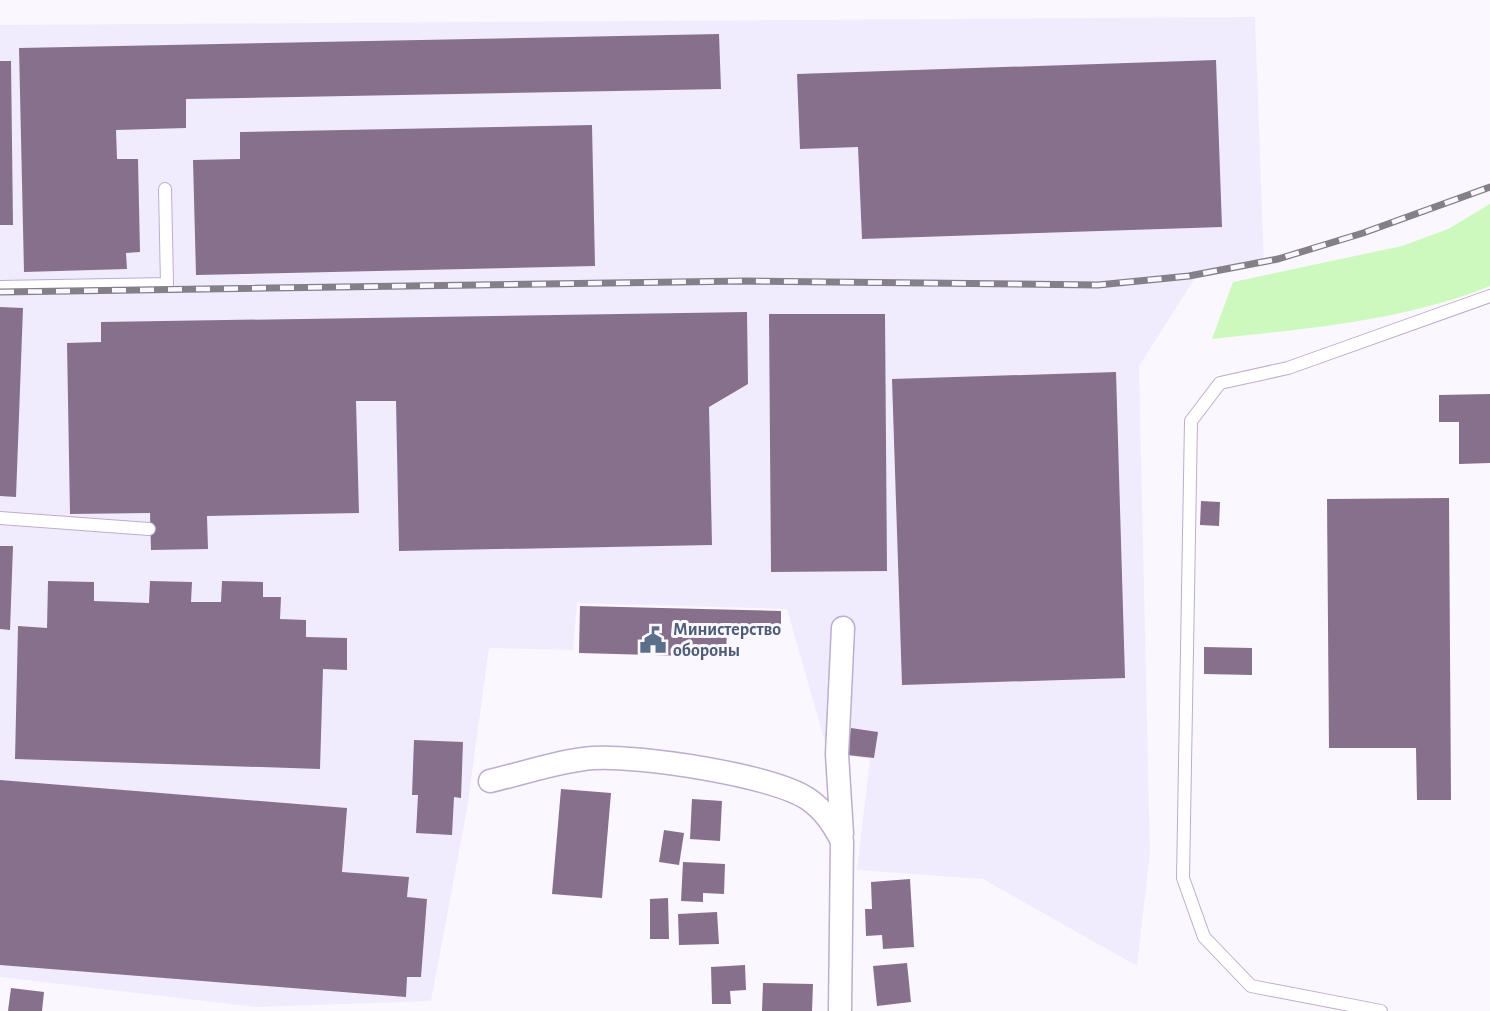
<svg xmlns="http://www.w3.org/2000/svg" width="1490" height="1011" font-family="'Alegreya Sans',sans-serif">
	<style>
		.commercial { fill: #f1ecfd }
		.green { fill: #cef9be }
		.building { fill: #87708b }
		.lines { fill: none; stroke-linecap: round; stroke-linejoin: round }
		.service-casing { stroke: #bdadce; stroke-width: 14 }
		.minor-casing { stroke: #bdadce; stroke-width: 25 }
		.service { stroke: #fff; stroke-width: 12 }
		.minor { stroke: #fff; stroke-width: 22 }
		.rail-casing { stroke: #857f8a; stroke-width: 7 }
		.rail { stroke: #fbf7fe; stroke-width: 4.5; stroke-dasharray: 14; stroke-linecap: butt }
		.labels { text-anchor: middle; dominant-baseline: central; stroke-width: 6; stroke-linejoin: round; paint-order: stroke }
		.service-label { font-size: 18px; font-weight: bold; fill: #4e5e75; stroke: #fbf7fe; text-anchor: start }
	</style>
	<rect width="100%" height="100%" fill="#fbf7fe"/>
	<path class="commercial" d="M1255 17 1264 264 1195 278 1139 366 1150 853 1137 966 983 879 857 870 870 759 828 753 787 609 577 603 573 650 489 648 467 809 431 1001 256 1007 0 977V25Z"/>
	<path class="green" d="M1490 204V286C1404 321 1304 329 1212 339L1233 282 1402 246 1448 229Z"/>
	<g class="building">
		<path d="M719 34 721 89 186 99V128L116 130 117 159H138L140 252 126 253 127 269 24 272 19 48Z"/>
		<path d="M1216 60 1222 227 862 239 858 147 800 149 797 74Z"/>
		<path d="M0 61H11L13 225H0Z"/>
		<path d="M592 125 595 266 196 275 193 160 240 159V132Z"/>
		<path d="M0 307 23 308 16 497 0 496Z"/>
		<path d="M747 312 748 384 709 407 712 545 399 551 396 401H356L359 513 207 516 208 549 151 550 150 513 70 514 67 343 101 342V322Z"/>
		<path d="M769 314H885L887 571 771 572Z"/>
		<path d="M1116 372 1125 678 902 685 892 379Z"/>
		<path d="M1490 394V463L1459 464V422H1439V395Z"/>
		<path d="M1449 498 1451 800H1417L1416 748H1329L1327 499Z"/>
		<path d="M1201 501 1220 502 1219 526 1200 525Z"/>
		<path d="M0 546H13L10 630 0 629Z"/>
		<path d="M48 581 94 582V601L149 603 150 581 192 582 191 602H221L222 581 263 582V597H281L280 619 306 620V637L347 638V670L323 669 320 769 15 759 18 626 47 628Z"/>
		<path d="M580 606 781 611V629L727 627 726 657 579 653Z"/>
		<path d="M1204 647 1252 648V675L1204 674Z"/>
		<path d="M851 728 878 732 874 758 847 755Z"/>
		<path d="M414 740 463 742 461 798 454 797 452 835 416 833 418 795H412Z"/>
		<path d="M0 780 347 808 342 872 409 877 407 897 427 899 421 977H407L406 997 0 965Z"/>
		<path d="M561 789 611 793 602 898 552 894Z"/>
		<path d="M692 799 722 801 720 841 690 839Z"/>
		<path d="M664 830 684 833 679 865 659 862Z"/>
		<path d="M683 862 725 864 724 894 703 893V902L681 901Z"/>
		<path d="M910 879 914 947 883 949 882 935 866 936 865 909H872L871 882Z"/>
		<path d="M668 898 669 939H650V899Z"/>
		<path d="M717 912 719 944 679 945 678 914Z"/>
		<path d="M907 963 911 1002 877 1006 873 966Z"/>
		<path d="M745 965 746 990 730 991 731 1004H712L711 967Z"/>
		<path d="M763 983 813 984 812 1011H762Z"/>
		<path d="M11 988 44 992 42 1011H8Z"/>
	</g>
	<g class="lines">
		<defs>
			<g id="service">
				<path d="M0 287 167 284 165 189"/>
				<path d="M0 518 149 529"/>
				<path d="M1381 1011 1251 986 1204 937 1183 878 1191 421 1220 383 1288 368 1490 296"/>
			</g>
			<g id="minor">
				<path d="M490 781C521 774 562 760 593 758 637 755 773 775 808 799 825 811 833 824 842 841L840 1011"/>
				<path d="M842 834 837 754 843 628"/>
			</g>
		</defs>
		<use href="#service" class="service-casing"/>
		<use href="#minor" class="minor-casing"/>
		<use href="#service" class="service"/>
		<use href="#minor" class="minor"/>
		<defs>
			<path id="rail" d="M0 292 745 281 1098 285 1189 276 1278 259 1363 233 1490 187"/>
		</defs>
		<use href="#rail" class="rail-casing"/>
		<use href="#rail" class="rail"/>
	</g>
	<defs>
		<symbol id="civic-bare" viewBox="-9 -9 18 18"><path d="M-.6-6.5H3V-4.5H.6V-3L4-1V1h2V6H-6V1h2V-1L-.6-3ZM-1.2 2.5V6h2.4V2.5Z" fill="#5c6f8a" stroke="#fbf7fe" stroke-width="2.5" paint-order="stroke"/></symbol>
	</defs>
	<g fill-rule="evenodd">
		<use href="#civic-bare" x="634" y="621" width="38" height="38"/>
	</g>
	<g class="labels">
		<g class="service-label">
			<text x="673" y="630">Министерство<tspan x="673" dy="21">обороны</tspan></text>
		</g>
	</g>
</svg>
